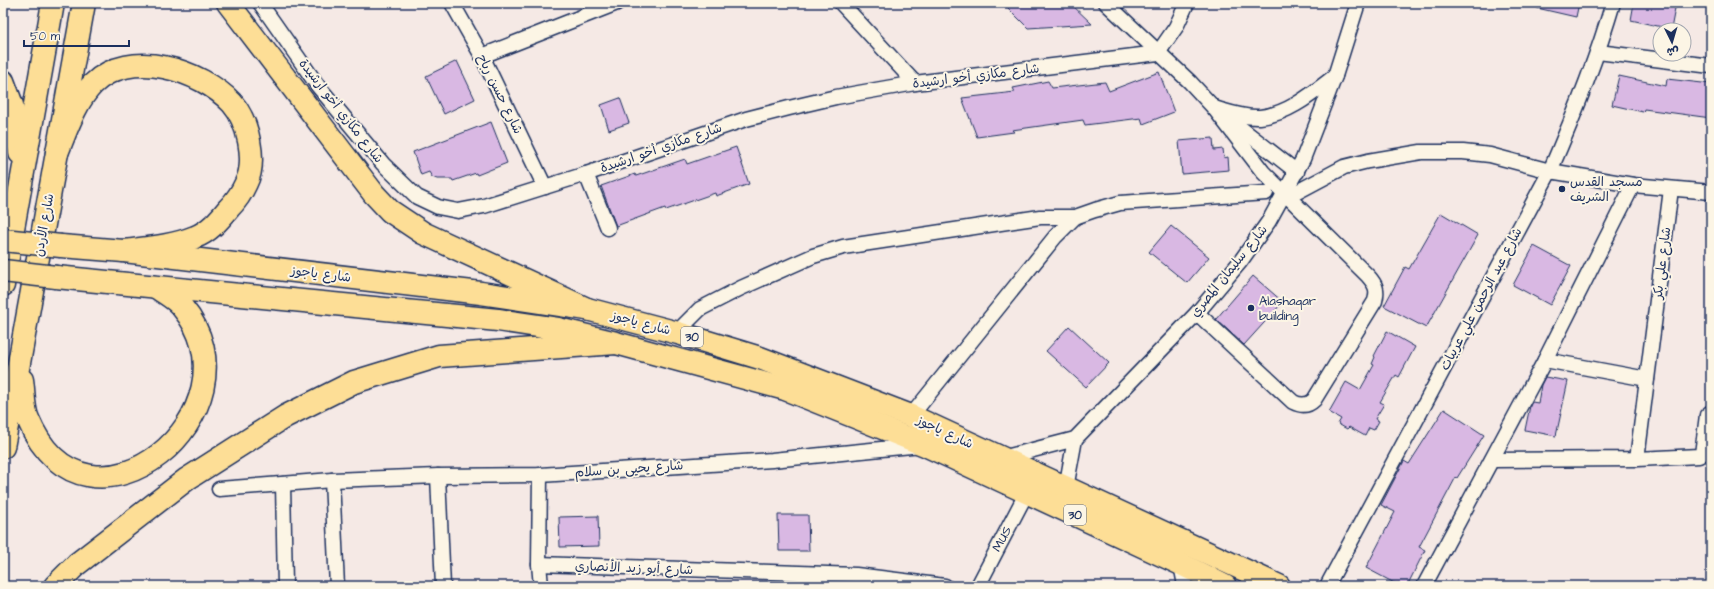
<svg xmlns="http://www.w3.org/2000/svg" width="1714" height="589" font-family="'Architects Daughter','Playpen Sans Arabic',sans-serif">
	<style>
		.building { fill: #d9b8e3; stroke: #1b2f5e }
		.lines { fill: none; stroke-linecap: round; stroke-linejoin: round }
		.street-casing { stroke: #1b2f5e; stroke-width: 17 }
		.primary-casing { stroke: #1b2f5e; stroke-width: 25 }
		.highway-casing { stroke: #1b2f5e; stroke-width: 25 }
		.street { stroke: #fcf5e5; stroke-width: 14 }
		.primary { stroke: #fdde96; stroke-width: 22 }
		.highway { stroke: #fdde96; stroke-width: 22 }
		.primary-bridge-casing { stroke: #1b2f5e; stroke-width: 25; stroke-linecap: butt }
		.primary-bridge { stroke: #fdde96; stroke-width: 22 }
		.poi-dot { fill: #1b2f5e; stroke: #fcf5e5; stroke-width: 1.5 }
		.labels { text-anchor: middle; dominant-baseline: central; stroke-width: 4; stroke-linejoin: round; paint-order: stroke }
		.shield { fill: #fcf5e5; stroke: #5e6a86; stroke-width: 1 }
		.shield-label { font-size: 12px; font-weight: bold; fill: #1b2f5e }
		.street-label { font-size: 13px; fill: #1b2f5e; stroke: #fcf5e5 }
		.poi-label { font-size: 13px; fill: #1b2f5e; stroke: #fcf5e5; text-anchor: start }
	</style>
	<rect width="100%" height="100%" fill="#f5e9e5"/>
	<filter id="ink" filterUnits="userSpaceOnUse"><feTurbulence type="fractalNoise" baseFrequency=".025" numOctaves="2"/><feDisplacementMap in="SourceGraphic" scale="8" xChannelSelector="R" yChannelSelector="G"/><feConvolveMatrix kernelMatrix="1 2 1 2 8 2 1 2 1" color-interpolation-filters="sRGB"/></filter>
	<g filter="url(#ink)">
		<g class="building">
			<path d="M1003 3H1070L1092 24 1028 28Z"/>
			<path d="M1537 3H1579L1576 17 1537 8Z"/>
			<path d="M1634 3H1676L1671 29 1631 20Z"/>
			<path d="M457 61 475 99 444 114 426 76Z"/>
			<path d="M1159 72 1174 112 1143 124 1141 118 1085 125 1083 120 1012 130 1014 132 977 137 962 98 1015 92 1013 88 1048 81 1052 88 1105 82 1109 91Z"/>
			<path d="M1619 76 1666 86 1667 79 1711 84V118L1644 109 1643 112 1612 105Z"/>
			<path d="M620 98 629 123 609 130 601 105Z"/>
			<path d="M491 122 507 163 477 175 476 173 453 181 452 179H437L432 177 429 172 421 175 413 152Z"/>
			<path d="M1213 138 1214 150 1223 149 1224 158 1228 157 1229 170 1182 174 1179 141Z"/>
			<path d="M736 147 749 184 716 196 715 193 666 210 665 208 616 226 601 186 635 174 636 176 685 159 687 164Z"/>
			<path d="M1441 213 1478 235 1426 328 1384 306 1405 267 1409 269Z"/>
			<path d="M1171 226 1209 257 1187 283 1149 252Z"/>
			<path d="M1534 246 1571 266 1550 305 1513 285Z"/>
			<path d="M1253 276 1283 302 1244 345 1216 319Z"/>
			<path d="M1069 326 1109 363 1086 387 1046 351Z"/>
			<path d="M1387 331 1415 347 1399 377 1396 375 1380 402 1384 404 1375 419 1379 421 1374 430 1369 428 1365 436 1349 427 1347 429 1338 424 1341 419 1329 412 1346 382 1360 390 1374 365 1372 364 1375 357 1374 356Z"/>
			<path d="M1545 377 1568 381 1556 436 1525 430 1530 406 1532 402 1538 403 1541 385Z"/>
			<path d="M1444 409 1484 435 1457 478 1456 477 1419 547 1425 550 1407 586H1400L1366 568 1395 512 1381 505 1404 461 1409 464Z"/>
			<path d="M778 515H808L809 551H779Z"/>
			<path d="M598 516 599 546 560 547 559 517Z"/>
		</g>
		<g class="lines">
			<defs>
				<g id="street">
					<path d="M260 3 318 86 383 164 417 197 438 207 458 211 484 206 586 174 746 119 789 108 836 97 915 83 1158 53"/>
					<path d="M452 3 482 56 545 187"/>
					<path d="M841 3 915 83"/>
					<path d="M1106 3 1190 82 1214 108 1263 172 1368 276C1376 285 1378 290 1375 301L1314 400C1308 406 1301 406 1293 402L1197 313"/>
					<path d="M1598 52 1711 66"/>
					<path d="M1158 53 1176 27 1187 3"/>
					<path d="M482 56 617 3"/>
					<path d="M1214 108C1228 112 1245 118 1260 117 1289 114 1313 93 1335 76"/>
					<path d="M1229 119 1297 172"/>
					<path d="M586 174 608 228"/>
					<path d="M1285 193 1297 192 1344 167 1368 161 1421 152H1463L1490 155 1550 171 1633 185 1711 192"/>
					<path d="M678 333 684 325 700 309 741 288 813 256 843 247 1040 217H1075L1095 210 1120 203 1266 193"/>
					<path d="M1545 360 1647 379"/>
					<path d="M911 416 1055 237 1075 217"/>
					<path d="M1002 458 1075 439 1197 313 1240 262 1269 221 1303 159 1335 76 1358 3"/>
					<path d="M1637 459 1671 189"/>
					<path d="M1492 460 1637 459 1699 456 1702 454 1707 415 1711 412"/>
					<path d="M540 475 539 564 541 586"/>
					<path d="M438 476 443 586"/>
					<path d="M332 480 337 586"/>
					<path d="M283 484 285 586"/>
					<path d="M1066 488 1075 439"/>
					<path d="M219 489 332 480 438 476 540 475 772 460 921 445"/>
					<path d="M539 564 856 575 945 586"/>
					<path d="M1181 564 1185 586"/>
					<path d="M978 586 1027 492"/>
					<path d="M1327 586 1550 171C1574 116 1596 61 1613 3"/>
					<path d="M1424 586 1545 360 1633 185"/>
				</g>
				<g id="primary">
					<path d="M61 246 124 251 481 293 587 309 678 333 760 358 911 416 1279 586"/>
					<path d="M56 277 498 320 558 329 616 343 785 389 925 445 1181 564 1225 586"/>
				</g>
				<g id="highway">
					<path d="M228 3 374 194 390 211 423 233 587 309"/>
					<path d="M3 81 12 105 20 153"/>
					<path d="M57 153C66 131 75 102 93 84 130 47 201 70 232 103 248 121 257 161 246 183 242 192 236 201 229 208 220 219 209 232 195 237 173 246 147 248 124 251"/>
					<path d="M3 285 53 3"/>
					<path d="M22 380C24 392 23 408 28 419 87 560 268 410 182 307 176 299 164 293 156 287"/>
					<path d="M3 447 19 363 84 3"/>
					<path d="M55 586 77 564 187 479 286 416 354 382 439 356 616 343"/>
				</g>
			</defs>
			<use href="#street" class="street-casing"/>
			<use href="#primary" class="primary-casing"/>
			<use href="#highway" class="highway-casing"/>
			<use href="#street" class="street"/>
			<use href="#primary" class="primary"/>
			<use href="#highway" class="highway"/>
			<defs>
				<g id="primary-bridge">
					<path d="M3 240 61 246"/>
					<path d="M3 271 56 277"/>
				</g>
			</defs>
			<use href="#primary-bridge" class="primary-bridge-casing"/>
			<use href="#primary-bridge" class="primary-bridge"/>
		</g>
	</g>
	<g class="poi-dot">
		<circle cx="1562" cy="189" r="4"/>
		<circle cx="1251" cy="308" r="4"/>
	</g>
	<g class="labels">
		<g class="shield">
			<rect x="681" y="327" width="22" height="20" rx="3"/>
			<rect x="1064" y="505" width="22" height="20" rx="3"/>
		</g>
		<g class="shield-label">
			<text x="692" y="337">30</text>
			<text x="1075" y="515">30</text>
		</g>
		<g class="street-label">
			<text transform="translate(976 76) rotate(-7)">شارع مكازي أخو ارشيدة</text>
			<text transform="translate(500 94) rotate(64)">شارع حسن رباح</text>
			<text transform="translate(341 111) rotate(52)">شارع مكازي أخو ارشيدة</text>
			<text transform="translate(661 148) rotate(-19)">شارع مكازي أخو ارشيدة</text>
			<text transform="translate(44 225) rotate(-80)">شارع الأردن</text>
			<text transform="translate(1662 263) rotate(-83)">شارع علي بكر</text>
			<text transform="translate(1229 271) rotate(-51)">شارع سليمان المصري</text>
			<text transform="translate(321 274) rotate(7)">شارع ياجوز</text>
			<text transform="translate(1481 299) rotate(-62)">شارع عبد الرحمن علي عربيات</text>
			<text transform="translate(641 323) rotate(15)">شارع ياجوز</text>
			<text transform="translate(945 432) rotate(25)">شارع ياجوز</text>
			<text transform="translate(629 469) rotate(-4)">شارع يحيى بن سلام</text>
			<text transform="translate(1002 539) rotate(-62)">MUS</text>
			<text transform="translate(634 568) rotate(2)">شارع أبو زيد الأنصاري</text>
		</g>
		<g class="poi-label">
			<text x="1570" y="182">مسجد القدس<tspan x="1570" dy="15">الشريف</tspan></text>
			<text x="1259" y="301">Alashaqar<tspan x="1259" dy="15">building</tspan></text>
		</g>
	</g>
	<rect width="1714" height="589" fill="none" stroke="#fcf5e5" stroke-width="16"/>
	<rect x="8" y="8" width="1698" height="573" fill="none" stroke="#1b2f5e" stroke-width="1.5" filter="url(#ink)"/>
	<g transform="translate(1672 42) rotate(175)"><circle r="19" fill="#fcf5e5" stroke="#a2a6af"/>
	<path d="M0-3L7 15L0 10L-7 15Z" fill="#1b2f5e"/>
	<text y="-6" font-size="11" font-weight="bold" text-anchor="middle" fill="#1b2f5e">ش</text>
	</g>
	<path d="M24 40v6h105v-6" fill="none" stroke="#1b2f5e" stroke-width="2"/>
	<text x="30" y="40" font-size="12" fill="#1b2f5e" stroke="#fcf5e5" stroke-width="3" paint-order="stroke">50 m</text>
</svg>
